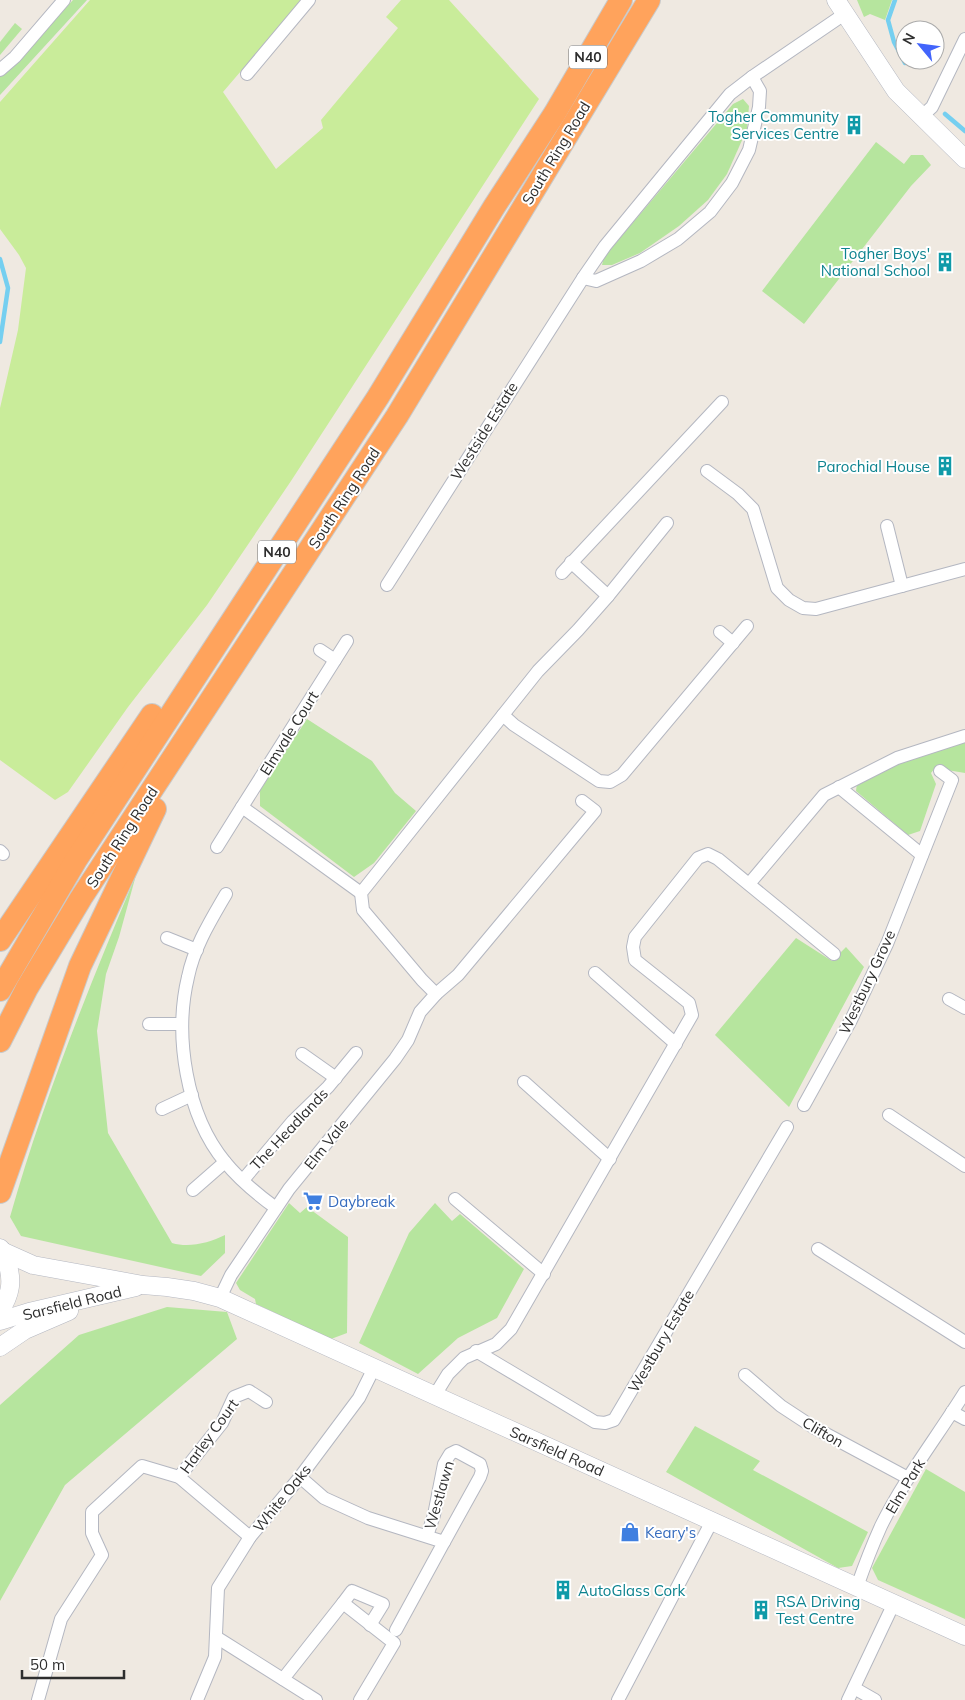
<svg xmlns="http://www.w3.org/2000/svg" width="965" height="1700" font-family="Mulish,sans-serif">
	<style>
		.green { fill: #b6e59e }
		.pitch { fill: #c9ec9a }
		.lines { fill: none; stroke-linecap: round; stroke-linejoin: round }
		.stream { stroke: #75cff0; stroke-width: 4.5 }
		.street-casing { stroke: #b4b7c1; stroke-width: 14 }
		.secondary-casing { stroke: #b4b7c1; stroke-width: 19 }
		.highway-casing { stroke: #c9c9c9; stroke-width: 24 }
		.street { stroke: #fff; stroke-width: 12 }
		.secondary { stroke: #fff; stroke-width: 18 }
		.highway { stroke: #ffa35c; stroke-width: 22 }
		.labels { text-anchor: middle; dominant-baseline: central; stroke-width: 4; stroke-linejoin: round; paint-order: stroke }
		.shield { fill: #fff; stroke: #6d6d6d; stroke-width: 1 }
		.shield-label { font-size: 14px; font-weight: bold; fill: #2e2e2e }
		.culture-label { font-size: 15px; fill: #0d838f; stroke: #fff; text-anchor: end }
		.street-label { font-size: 15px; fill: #2e2e2e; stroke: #fff }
		.shop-label { font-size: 15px; fill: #366cbe; stroke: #fff; text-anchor: start }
	</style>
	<rect width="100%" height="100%" fill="#efe9e1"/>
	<g class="green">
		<path d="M73 0H87L0 95V77L14 64Z"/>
		<path d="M857 0H892L885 20 870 14 864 17Z"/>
		<path d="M15 23 22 29 0 55V42Z"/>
		<path d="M743 99 749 106 747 129 727 174 708 200 679 226 640 253 612 265H602L604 257 733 104Z"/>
		<path d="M876 142 904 164 911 155H923L931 165 911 186 804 324 762 291Z"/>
		<path d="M307 719 372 761 395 793 416 811 374 863 354 877 260 806V790Z"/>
		<path d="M965 742V773L935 768 931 773 936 784 920 831 908 835 856 791 857 783 899 760Z"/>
		<path d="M136 875 119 937 106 974 97 1031 108 1133 172 1243C189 1248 209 1243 225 1235V1253L201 1276 21 1236 10 1217C43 1100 89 987 136 875Z"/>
		<path d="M796 938 832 961 846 947 864 967 789 1107 715 1035Z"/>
		<path d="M289 1203 300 1213 307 1207 348 1237 347 1333 331 1339 256 1304 255 1299 240 1290 236 1283Z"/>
		<path d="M435 1203 452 1221 460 1214 524 1269 497 1318 458 1338 418 1374 359 1343 409 1233Z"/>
		<path d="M167 1307 227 1312 237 1339 65 1485 0 1601V1405L79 1335Z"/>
		<path d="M695 1426 760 1461 753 1470 868 1532 852 1566 838 1568 666 1472Z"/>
		<path d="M926 1469 965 1492V1619L878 1580 872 1568Z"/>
	</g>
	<path class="pitch" d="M90 0H302L223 92 276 169 323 128 321 120 398 28 386 17 401 0H449L539 99 291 481 207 605 128 707 68 792 55 800 0 760V408L18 330 26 268 19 255 0 229V102Z"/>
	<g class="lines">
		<g class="stream">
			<path d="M895 0 888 20 894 42 905 63"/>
			<path d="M945 114 965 131"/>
			<path d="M0 259 8 288 0 342"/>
		</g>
		<defs>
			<g id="street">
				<path d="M0 70 15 57 64 0"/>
				<path d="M247 74 309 0"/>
				<path d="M921 117 932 107 965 39"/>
				<path d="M583 278 596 281 641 261 678 239 710 212 732 183 749 150 759 107 760 91 752 77"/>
				<path d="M707 471 738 494 753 509 777 588 789 600 803 608 816 609 965 569"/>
				<path d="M887 526 902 586"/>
				<path d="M571 562 608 596"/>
				<path d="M562 573 722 402"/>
				<path d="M387 585 583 278 605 246 730 94 752 77 846 13"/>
				<path d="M720 632 733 643"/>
				<path d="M347 641 242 807 361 893"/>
				<path d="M320 650 335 660"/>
				<path d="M503 715 514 725 599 781 610 782 622 775 747 626"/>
				<path d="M839 787 922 855"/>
				<path d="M217 847 242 807"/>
				<path d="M0 851 3 854"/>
				<path d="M749 884 824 795 897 758 965 736"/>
				<path d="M226 894C211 920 194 947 188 977 174 1035 186 1115 225 1162 239 1179 258 1195 276 1208"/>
				<path d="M167 938 197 950"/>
				<path d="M595 973 676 1044"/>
				<path d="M436 994 458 975 595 811 582 801"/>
				<path d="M949 999 965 1008"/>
				<path d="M149 1024H181"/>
				<path d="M302 1054 336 1078"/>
				<path d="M524 1082 610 1159"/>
				<path d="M804 1105 851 1020 887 944 952 780 940 771"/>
				<path d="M162 1109 192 1095"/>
				<path d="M889 1115 965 1166"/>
				<path d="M243 1180 293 1121 328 1087 356 1053"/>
				<path d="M193 1190 225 1162"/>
				<path d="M455 1199 544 1274"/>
				<path d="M818 1249 965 1342"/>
				<path d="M220 1298 231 1275 289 1189 395 1059 408 1040 420 1012 436 994 422 980 363 910 361 893 538 671 578 630 608 596 667 523"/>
				<path d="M476 1351 595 1422 605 1423 614 1420 787 1127"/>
				<path d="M745 1375 781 1406 813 1427 908 1478"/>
				<path d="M435 1395 448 1374 464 1358 496 1344 511 1329 692 1015 689 1003 635 960 633 947 635 937 698 858 708 854 718 859 834 954"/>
				<path d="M952 1412 965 1419"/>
				<path d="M179 1477 222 1423 234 1397 249 1391 266 1402"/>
				<path d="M300 1477 324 1498 368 1518 444 1542 396 1630"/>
				<path d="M427 1536 434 1515 444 1464 450 1454 456 1451 480 1464 482 1471 480 1477 444 1542"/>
				<path d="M857 1587C864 1567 872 1546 881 1526 904 1479 937 1437 965 1392"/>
				<path d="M343 1603 352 1591 383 1604 370 1625"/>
				<path d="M216 1637 316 1700"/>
				<path d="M283 1679 343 1603 394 1643 360 1700"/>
				<path d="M854 1688 875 1700"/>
				<path d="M38 1700 61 1619 102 1555 92 1533V1512L142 1466 179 1477 250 1537"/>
				<path d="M197 1700 215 1657 218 1588 250 1537 300 1477 359 1398 374 1368"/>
				<path d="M618 1700 712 1521"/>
				<path d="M848 1700 894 1603"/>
			</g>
			<g id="secondary">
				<path d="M836 0 896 91 965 159"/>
				<path d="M0 1248C4 1252 5 1256 7 1262 13 1281 11 1294 0 1311"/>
				<path d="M4 1252 33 1265 143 1285 167 1287 194 1291 220 1298 965 1636"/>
				<path d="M0 1321 29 1312 136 1287"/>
				<path d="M0 1347 25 1330 69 1311"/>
			</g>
			<g id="highway">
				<path d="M0 940 152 715"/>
				<path d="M0 990 76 860 378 397 494 207 555 113 621 0"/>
				<path d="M0 1041 27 988 81 898 397 416 649 0"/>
				<path d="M0 1192 80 966 155 809"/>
			</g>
		</defs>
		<use href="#street" class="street-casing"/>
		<use href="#secondary" class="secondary-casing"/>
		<use href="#highway" class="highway-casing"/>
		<use href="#street" class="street"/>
		<use href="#secondary" class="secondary"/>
		<use href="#highway" class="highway"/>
	</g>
	<defs>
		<symbol id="building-bare" viewBox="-9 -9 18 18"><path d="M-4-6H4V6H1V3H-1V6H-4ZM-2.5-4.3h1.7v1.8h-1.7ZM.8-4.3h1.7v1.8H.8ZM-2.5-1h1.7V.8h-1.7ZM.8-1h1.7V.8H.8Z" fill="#0f9aa8" stroke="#fff" stroke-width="2.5" paint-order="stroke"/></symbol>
		<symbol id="supermarket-bare" viewBox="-9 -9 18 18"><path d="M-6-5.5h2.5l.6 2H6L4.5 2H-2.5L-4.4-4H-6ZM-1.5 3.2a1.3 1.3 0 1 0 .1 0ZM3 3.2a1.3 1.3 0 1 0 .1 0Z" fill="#3f7fe0" stroke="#fff" stroke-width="2.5" paint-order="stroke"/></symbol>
		<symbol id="shop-bare" viewBox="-9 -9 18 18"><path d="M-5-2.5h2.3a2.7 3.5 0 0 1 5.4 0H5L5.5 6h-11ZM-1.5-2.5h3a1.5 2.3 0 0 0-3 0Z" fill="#3f7fe0" stroke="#fff" stroke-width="2.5" paint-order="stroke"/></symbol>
	</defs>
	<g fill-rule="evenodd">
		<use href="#building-bare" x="840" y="111" width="28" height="28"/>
		<use href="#building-bare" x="931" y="248" width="28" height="28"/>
		<use href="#building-bare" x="931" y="452" width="28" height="28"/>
		<use href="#supermarket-bare" x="299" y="1187" width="28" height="28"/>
		<use href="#shop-bare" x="616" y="1518" width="28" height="28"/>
		<use href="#building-bare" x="549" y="1576" width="28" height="28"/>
		<use href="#building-bare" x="747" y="1596" width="28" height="28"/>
	</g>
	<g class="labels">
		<g class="shield">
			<rect x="569" y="45.5" width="38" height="23" rx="4"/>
			<rect x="258" y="540.5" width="38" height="23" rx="4"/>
		</g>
		<g class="shield-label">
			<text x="588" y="57">N40</text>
			<text x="277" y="552">N40</text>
		</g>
		<g class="culture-label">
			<text x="839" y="116">Togher Community<tspan x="839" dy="17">Services Centre</tspan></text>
			<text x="930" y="253">Togher Boys'<tspan x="930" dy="17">National School</tspan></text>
			<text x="930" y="466">Parochial House</text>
			<text x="578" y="1590" text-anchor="start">AutoGlass Cork</text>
			<text x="776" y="1601" text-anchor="start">RSA Driving<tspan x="776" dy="17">Test Centre</tspan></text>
		</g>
		<g class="street-label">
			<text transform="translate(556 153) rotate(-59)">South Ring Road</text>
			<text transform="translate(484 431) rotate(-58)">Westside Estate</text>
			<text transform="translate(344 498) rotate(-57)">South Ring Road</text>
			<text transform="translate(289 733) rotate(-58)">Elmvale Court</text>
			<text transform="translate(122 837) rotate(-57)">South Ring Road</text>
			<text transform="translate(867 982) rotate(-65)">Westbury Grove</text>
			<text transform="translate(289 1129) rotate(-47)">The Headlands</text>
			<text transform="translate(326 1144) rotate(-51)">Elm Vale</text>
			<text transform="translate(72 1303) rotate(-14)">Sarsfield Road</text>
			<text transform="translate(661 1341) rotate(-60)">Westbury Estate</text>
			<text transform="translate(823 1432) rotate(30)">Clifton</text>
			<text transform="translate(209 1436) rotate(-54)">Harley Court</text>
			<text transform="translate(557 1451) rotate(24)">Sarsfield Road</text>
			<text transform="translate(905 1486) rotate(-59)">Elm Park</text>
			<text transform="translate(439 1495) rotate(-74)">Westlawn</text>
			<text transform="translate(282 1498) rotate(-51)">White Oaks</text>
		</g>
		<g class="shop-label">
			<text x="328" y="1201">Daybreak</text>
			<text x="645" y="1532">Keary's</text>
		</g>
	</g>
	<g transform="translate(920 45) rotate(299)"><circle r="24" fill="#ffffff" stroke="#ababab"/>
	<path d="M0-4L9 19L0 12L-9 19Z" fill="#4264fb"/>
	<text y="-8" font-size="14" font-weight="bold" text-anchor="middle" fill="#2e2e2e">N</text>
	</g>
	<path d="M22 1670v8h102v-8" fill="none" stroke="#2e2e2e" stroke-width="2.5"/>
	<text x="30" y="1670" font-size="15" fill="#2e2e2e" stroke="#ffffff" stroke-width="4" paint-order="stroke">50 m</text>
</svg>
